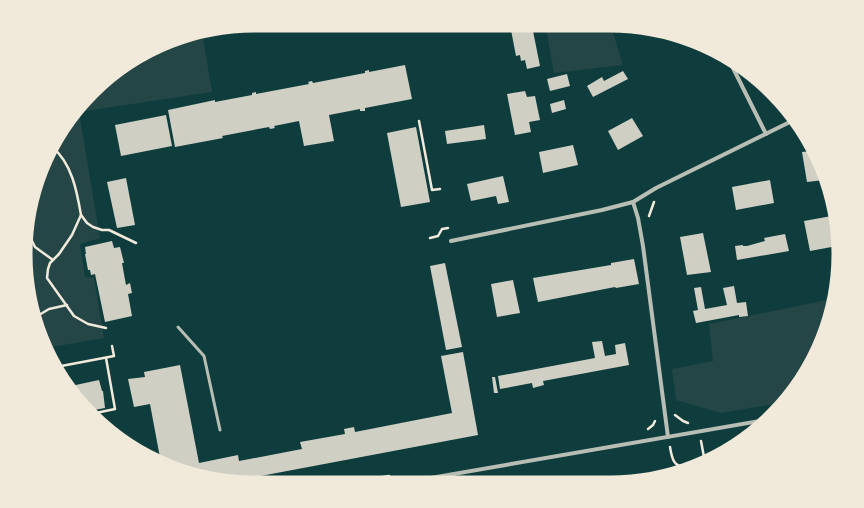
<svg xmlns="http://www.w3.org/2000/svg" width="864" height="508" font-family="'Times New Roman',serif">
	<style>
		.green { fill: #244646 }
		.building { fill: #cfcfc3 }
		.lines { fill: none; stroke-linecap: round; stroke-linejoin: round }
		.path { stroke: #f1e9da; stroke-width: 2.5 }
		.service { stroke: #b8beb3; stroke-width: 3 }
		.minor { stroke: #b8beb3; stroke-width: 4 }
		.rim { fill: none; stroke: #f1e9da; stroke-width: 5 }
	</style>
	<rect width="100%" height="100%" fill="#0f3d3e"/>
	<g class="green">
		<path d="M545 23H610L623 65 554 73Z"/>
		<path d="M202 32 212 92 79 112 100 238 80 244 85 277 94 278 104 338 46 348 35 328 23 254 31 194 62 125 114 71 180 35Z"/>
		<path d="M837 298 802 382 786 402 721 413 676 400 672 369 713 361 709 324Z"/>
	</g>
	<g class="building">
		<path d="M532 26 540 66 527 69 525 60 521 61 520 55 516 56 511 30Z"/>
		<path d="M405 65 412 99 365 108V111H360V109L329 115 334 141 304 146 299 121 274 126 275 128 270 129 269 127 222 136 223 138 175 147 168 110 215 100V102L252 95V93L256 92V94L309 84 308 82 312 81 313 83 365 73V71L369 70V72Z"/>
		<path d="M623 71 628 79 593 97 587 86 602 77 604 81Z"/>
		<path d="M567 74 570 86 550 91 547 79Z"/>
		<path d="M525 91 527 97 535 96 540 120 529 122 531 132 515 135 507 94Z"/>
		<path d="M564 100 566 109 552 113 550 104Z"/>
		<path d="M166 115 172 146 121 156 115 125Z"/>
		<path d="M632 118 643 136 618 150 608 131Z"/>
		<path d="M484 125 486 139 447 144 445 131Z"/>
		<path d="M416 127 430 202 401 207 387 133Z"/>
		<path d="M573 145 578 165 543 173 539 152Z"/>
		<path d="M812 151 824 180 807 182 802 152Z"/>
		<path d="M503 176 509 202 498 204 496 196 471 201 467 184Z"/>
		<path d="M126 178 135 225 117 228 107 182Z"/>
		<path d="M770 180 774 203 736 210 732 187Z"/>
		<path d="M837 215V246L810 251 804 221Z"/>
		<path d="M703 233 711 272 687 275 680 237Z"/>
		<path d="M785 234 789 251 737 260 735 246 743 245V246H747L765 241 764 238Z"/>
		<path d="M112 241 114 248 120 247 124 263H122L126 285 130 283 132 293 128 294 132 316 105 322 95 274 91 275 90 270H88L85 254H86L85 247Z"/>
		<path d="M634 259 639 284 616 288 615 287 538 302 533 278 611 265V263Z"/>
		<path d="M445 263 462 347 446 350 430 266Z"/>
		<path d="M513 280 520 313 497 317 491 284Z"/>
		<path d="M734 286 737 303 746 302 748 316 739 317V315L696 323 693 311 698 310 694 288 701 287 705 309 727 305 723 288Z"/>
		<path d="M602 341 605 356 616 354 615 345 625 343 629 365 543 381 544 385 533 388 532 383 500 389 498 376 595 358 592 342Z"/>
		<path d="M463 352 478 435 245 479V477L223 481 180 473 161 463 150 404 134 407 128 379 145 377 144 372 180 365 199 463 238 455 239 461 302 449 300 442 345 434 344 429 354 427 355 432 452 413 441 356Z"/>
		<path d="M492 377H495L498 393H494Z"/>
		<path d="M99 380 102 391H103L105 408 89 411 73 397 71 386Z"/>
	</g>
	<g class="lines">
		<g class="path">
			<path d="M419 121 432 190 440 189"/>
			<path d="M52 147C72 163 77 192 81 215"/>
			<path d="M28 213 31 239 35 247 53 260"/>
			<path d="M649 216 654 202"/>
			<path d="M430 238 438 236 442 229 448 228"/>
			<path d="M33 316 39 315 49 309 67 305"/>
			<path d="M106 328 88 324 74 316 47 278 48 269 50 263 59 254 72 235 81 215 87 223 93 227 102 230H109L136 243"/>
			<path d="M56 367 114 356 112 346"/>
			<path d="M91 414 115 409 106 358"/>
			<path d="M675 415 683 421 688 423"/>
			<path d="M648 429 653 425 655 421"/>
			<path d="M701 441 704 457"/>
			<path d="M670 447C672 458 673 467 686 467L709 455 730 451"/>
			<path d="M339 484 389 476"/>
		</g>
		<path class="service" d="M178 327 204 356 220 430"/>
		<g class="minor">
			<path d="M251 23 261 28 290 23"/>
			<path d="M727 56 766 134"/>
			<path d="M633 202 656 188 796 119"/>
			<path d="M451 241 602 210 633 202 638 218 643 246 668 437"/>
			<path d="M396 484 771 419"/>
		</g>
	</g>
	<path d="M0 0H864V508H0ZM254 30H610A224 224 0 0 1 834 254V254A224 224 0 0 1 610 478H254A224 224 0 0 1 30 254V254A224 224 0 0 1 254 30Z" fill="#f1e9da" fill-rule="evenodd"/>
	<path class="rim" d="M254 30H610A224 224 0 0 1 834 254V254A224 224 0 0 1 610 478H254A224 224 0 0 1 30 254V254A224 224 0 0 1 254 30Z"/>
</svg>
